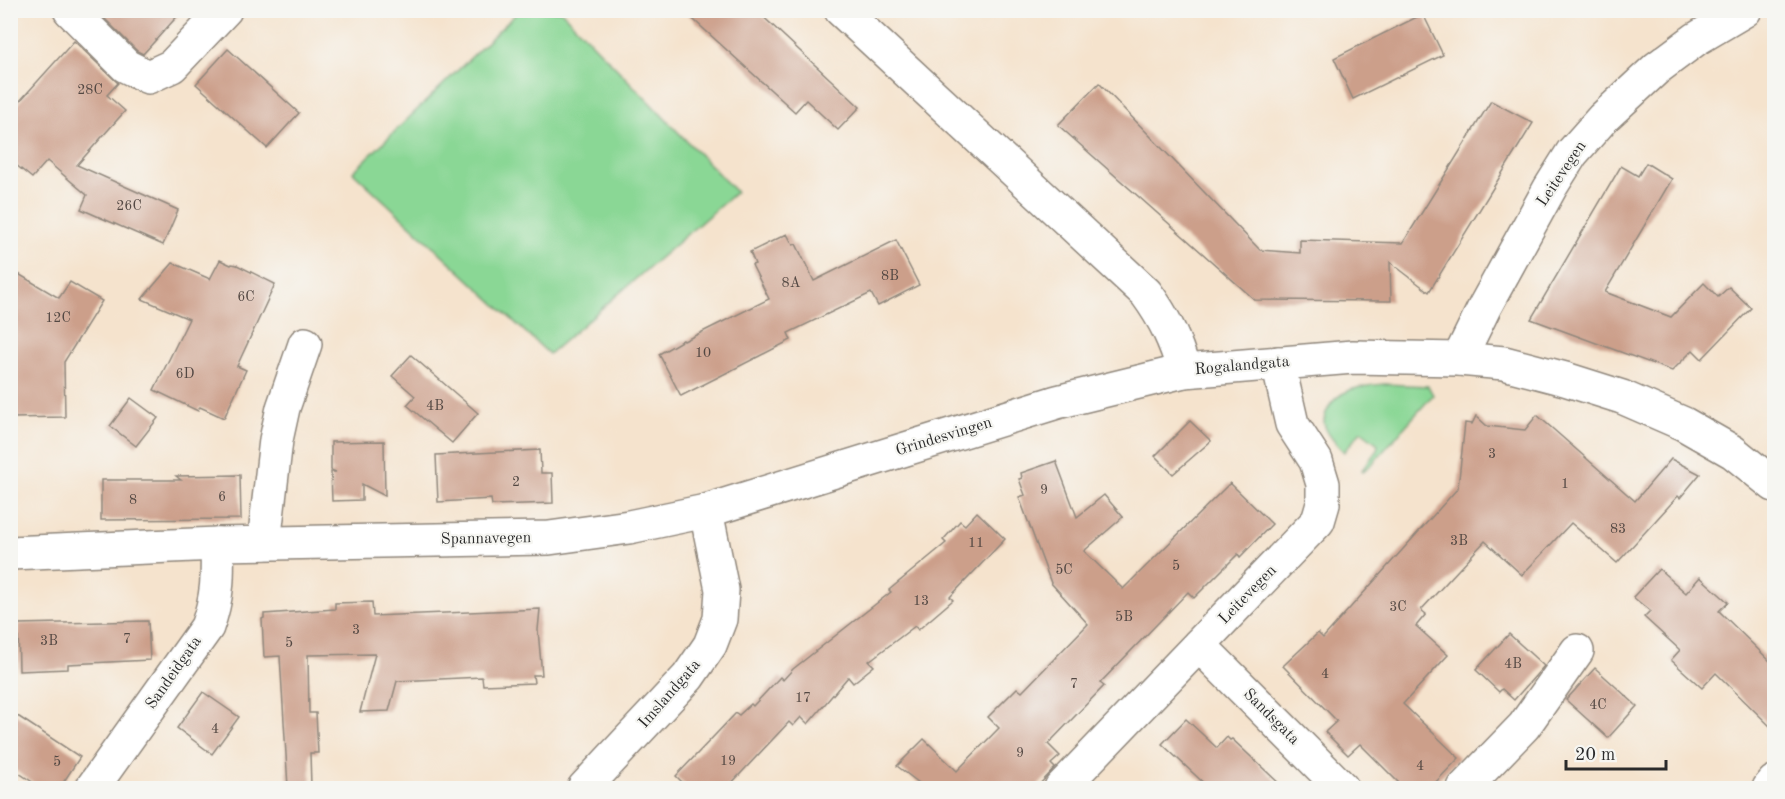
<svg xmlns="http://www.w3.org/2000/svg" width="1785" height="799" font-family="'Old Standard TT',serif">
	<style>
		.green { fill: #8ad795; stroke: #5a8160; stroke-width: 1.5 }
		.building { fill: #cc9f8a }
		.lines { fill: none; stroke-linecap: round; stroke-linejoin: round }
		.minor-casing { stroke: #90877c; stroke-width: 36 }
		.tertiary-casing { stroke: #90877c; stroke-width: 36 }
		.minor { stroke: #fff; stroke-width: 33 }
		.tertiary { stroke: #fff; stroke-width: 33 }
		.labels { text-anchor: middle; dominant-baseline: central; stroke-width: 4.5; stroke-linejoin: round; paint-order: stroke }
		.number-label { font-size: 14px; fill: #534843 }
		.street-label { font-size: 16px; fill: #2b2b2b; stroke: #f6f6f2 }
	</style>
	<rect width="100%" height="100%" fill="#f6f6f2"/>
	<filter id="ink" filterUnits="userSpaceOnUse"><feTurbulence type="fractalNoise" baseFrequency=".0167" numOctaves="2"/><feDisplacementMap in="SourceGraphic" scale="12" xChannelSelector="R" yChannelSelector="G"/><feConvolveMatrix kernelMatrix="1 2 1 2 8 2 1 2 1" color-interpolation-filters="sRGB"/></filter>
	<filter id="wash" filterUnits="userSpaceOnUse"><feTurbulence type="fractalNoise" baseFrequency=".008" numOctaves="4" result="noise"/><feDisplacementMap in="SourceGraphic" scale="24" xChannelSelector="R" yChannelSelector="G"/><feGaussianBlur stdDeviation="1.35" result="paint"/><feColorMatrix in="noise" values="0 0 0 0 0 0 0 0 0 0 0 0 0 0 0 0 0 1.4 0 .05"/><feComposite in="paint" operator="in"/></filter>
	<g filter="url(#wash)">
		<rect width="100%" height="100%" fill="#f5e3cd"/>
		<g class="green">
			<path d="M520 10 561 11 736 192 549 354 353 172Z"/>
			<path d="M1385 384 1428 386 1433 395 1372 464 1363 471 1362 470 1377 450 1378 444 1361 431 1344 452C1337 445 1330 438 1326 429 1323 423 1324 416 1327 411 1337 388 1363 386 1385 384Z"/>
		</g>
		<g id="blocks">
			<g class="building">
				<path d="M101 10H183L143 54 137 51 99 13Z"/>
				<path d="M683 10H756L860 107 838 130 806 100 795 112Z"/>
				<path d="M1423 14 1443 55 1353 99 1334 58Z"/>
				<path d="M74 41 118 83 107 95 125 111 77 165 178 210 163 245 81 209 87 195 47 161 32 178 10 160V112Z"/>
				<path d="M228 49 299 113 267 148 196 84Z"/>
				<path d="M1099 83 1260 250 1300 253V240L1403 243 1491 101 1533 123 1429 292 1390 262 1391 301 1255 300 1058 125Z"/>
				<path d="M1646 163 1672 179 1605 292 1671 317 1704 283 1718 297 1729 287 1751 308 1702 359 1693 350 1672 371 1531 319 1621 166 1638 176Z"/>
				<path d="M787 234 793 245 796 244 814 281 896 240 919 285 878 306 871 293 788 333 791 340 681 396 659 354 683 340 684 341 769 299 752 265 755 264 750 252Z"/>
				<path d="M220 260 231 265 232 264 237 265 275 284 237 366 246 370 224 418 200 407 198 411 154 390 189 319 142 299 173 263 210 279Z"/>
				<path d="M10 269 59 298 70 282 102 301 64 362 65 417 10 418Z"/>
				<path d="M411 355 478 413 452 443 407 405 415 396 392 376Z"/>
				<path d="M131 398 158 418 136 446 110 426Z"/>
				<path d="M1537 415 1635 501 1671 459 1700 474 1680 498 1678 496 1617 563 1571 523 1522 575 1485 541 1421 610 1426 614 1416 626 1448 655 1403 704 1459 758 1429 789H1405L1360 744 1348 755 1325 732 1337 721 1283 666 1318 633 1323 638 1458 488 1465 423 1472 424 1476 416 1487 426 1525 430Z"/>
				<path d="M1190 421 1211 441 1173 474 1155 456Z"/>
				<path d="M384 441 385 496 362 484V500L332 501 331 472H336L331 470V442Z"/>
				<path d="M540 450 541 473H552L553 503 492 505 491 499 438 502 436 455Z"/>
				<path d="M1056 461 1077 517 1104 495 1123 517 1084 551 1123 589 1230 483 1272 524 1240 557 1238 554 1194 598 1188 592 1100 683 1104 686 1048 744 1060 756 1051 764 1055 768 1035 789H927L897 766 924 739 957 771 999 728 988 717 1017 688 1022 692 1088 624 1051 583 1019 497 1025 495 1019 479 1022 478 1021 473Z"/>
				<path d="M240 475 241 519 101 520V480H181L176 476Z"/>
				<path d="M977 512 1005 539 950 597 953 600 918 630 915 626 869 661 874 666 853 683 848 677 808 724 801 717 793 726 789 722 726 789H689L676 776 736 713 739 715 751 704 753 706 780 677 783 680 793 669 891 592 889 590 946 543 943 540 960 521 965 525Z"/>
				<path d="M1659 569 1686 593 1700 577 1728 602 1719 611 1774 665V730L1716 673 1702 688 1671 660 1680 650 1644 617 1650 611 1633 597Z"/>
				<path d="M372 602 373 616 540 609 538 630 542 675H533L534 683 483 685 482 677 397 681 389 711 360 712 375 654 308 655 309 713H316L318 753H310L311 786 288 787 280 656 264 657 262 619 264 618V614L335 609V603Z"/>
				<path d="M148 621 150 660 68 664V669L19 671 18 624Z"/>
				<path d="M1509 634 1544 666 1514 700 1502 689 1499 692 1476 670Z"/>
				<path d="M1595 668 1637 706 1608 738 1566 700Z"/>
				<path d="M203 692 239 717 212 754 177 728Z"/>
				<path d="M10 711 80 757 59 789H43L10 767Z"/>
				<path d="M1186 719 1217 748 1227 737 1230 740 1232 739 1284 788H1209L1162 744Z"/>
			</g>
		</g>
	</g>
	<g filter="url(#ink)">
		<use href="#blocks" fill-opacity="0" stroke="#90877c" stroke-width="1.5"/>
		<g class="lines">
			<defs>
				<g id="minor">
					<path d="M70 10 126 66 148 77 172 66 225 10"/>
					<path d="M1459 359 1485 306 1550 188 1572 153 1603 118 1657 68 1696 39 1745 10"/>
					<path d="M264 543 276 440 283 408 305 344"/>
					<path d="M1199 645 1342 788"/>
					<path d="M92 788 207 627C218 597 218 575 217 544"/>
					<path d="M584 788 688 677 710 645 720 619 722 590 706 511"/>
					<path d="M1061 788 1318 521 1323 504V484L1316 461 1292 424 1278 363"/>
					<path d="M1464 788 1524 726 1577 651"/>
					<path d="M1769 788 1774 782"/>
				</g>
				<g id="tertiary">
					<path d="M841 10 1146 293C1165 319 1175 340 1184 371"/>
					<path d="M10 553 217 544 549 538 629 527 706 511 1057 402 1184 371 1353 357 1459 359 1504 363 1565 379 1622 397 1684 424 1733 452 1774 485"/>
				</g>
			</defs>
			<use href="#minor" class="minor-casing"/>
			<use href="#tertiary" class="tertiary-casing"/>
			<use href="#minor" class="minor"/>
			<use href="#tertiary" class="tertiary"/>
		</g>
	</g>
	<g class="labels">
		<g class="number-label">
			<text x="90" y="90">28C</text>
			<text x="129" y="206">26C</text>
			<text x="890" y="276">8B</text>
			<text x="791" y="283">8A</text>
			<text x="246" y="297">6C</text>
			<text x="58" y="318">12C</text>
			<text x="703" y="353">10</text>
			<text x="185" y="374">6D</text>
			<text x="435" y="406">4B</text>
			<text x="1492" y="454">3</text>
			<text x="516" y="482">2</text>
			<text x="1565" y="484">1</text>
			<text x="1044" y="490">9</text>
			<text x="222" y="497">6</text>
			<text x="133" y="500">8</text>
			<text x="1618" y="529">83</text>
			<text x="1459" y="541">3B</text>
			<text x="976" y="543">11</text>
			<text x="1176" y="566">5</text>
			<text x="1064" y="570">5C</text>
			<text x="921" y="601">13</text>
			<text x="1398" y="607">3C</text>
			<text x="1124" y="617">5B</text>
			<text x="356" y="630">3</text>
			<text x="127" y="639">7</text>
			<text x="49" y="641">3B</text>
			<text x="289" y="643">5</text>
			<text x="1513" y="664">4B</text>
			<text x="1325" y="674">4</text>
			<text x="1074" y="684">7</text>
			<text x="803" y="698">17</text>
			<text x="1598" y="705">4C</text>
			<text x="215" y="729">4</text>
			<text x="1020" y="753">9</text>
			<text x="728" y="761">19</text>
			<text x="57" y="762">5</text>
			<text x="1420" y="766">4</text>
		</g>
		<g class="street-label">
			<text transform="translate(1562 174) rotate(-56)">Leitevegen</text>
			<text transform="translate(1242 366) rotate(-5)">Rogalandgata</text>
			<text transform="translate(944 437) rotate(-17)">Grindesvingen</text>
			<text transform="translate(486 539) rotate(-1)">Spannavegen</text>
			<text transform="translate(1248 595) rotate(-46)">Leitevegen</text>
			<text transform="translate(174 673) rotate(-55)">Sandeidgata</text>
			<text transform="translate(670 694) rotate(-49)">Imslandgata</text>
			<text transform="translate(1271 717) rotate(45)">Sandsgata</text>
		</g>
	</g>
	<rect width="1785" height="799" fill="none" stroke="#f6f6f2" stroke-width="36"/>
	<path d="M1566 760v9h100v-9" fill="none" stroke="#2b2b2b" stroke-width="3"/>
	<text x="1575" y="760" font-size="18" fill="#2b2b2b" stroke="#f6f6f2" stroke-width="4.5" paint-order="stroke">20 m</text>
</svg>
